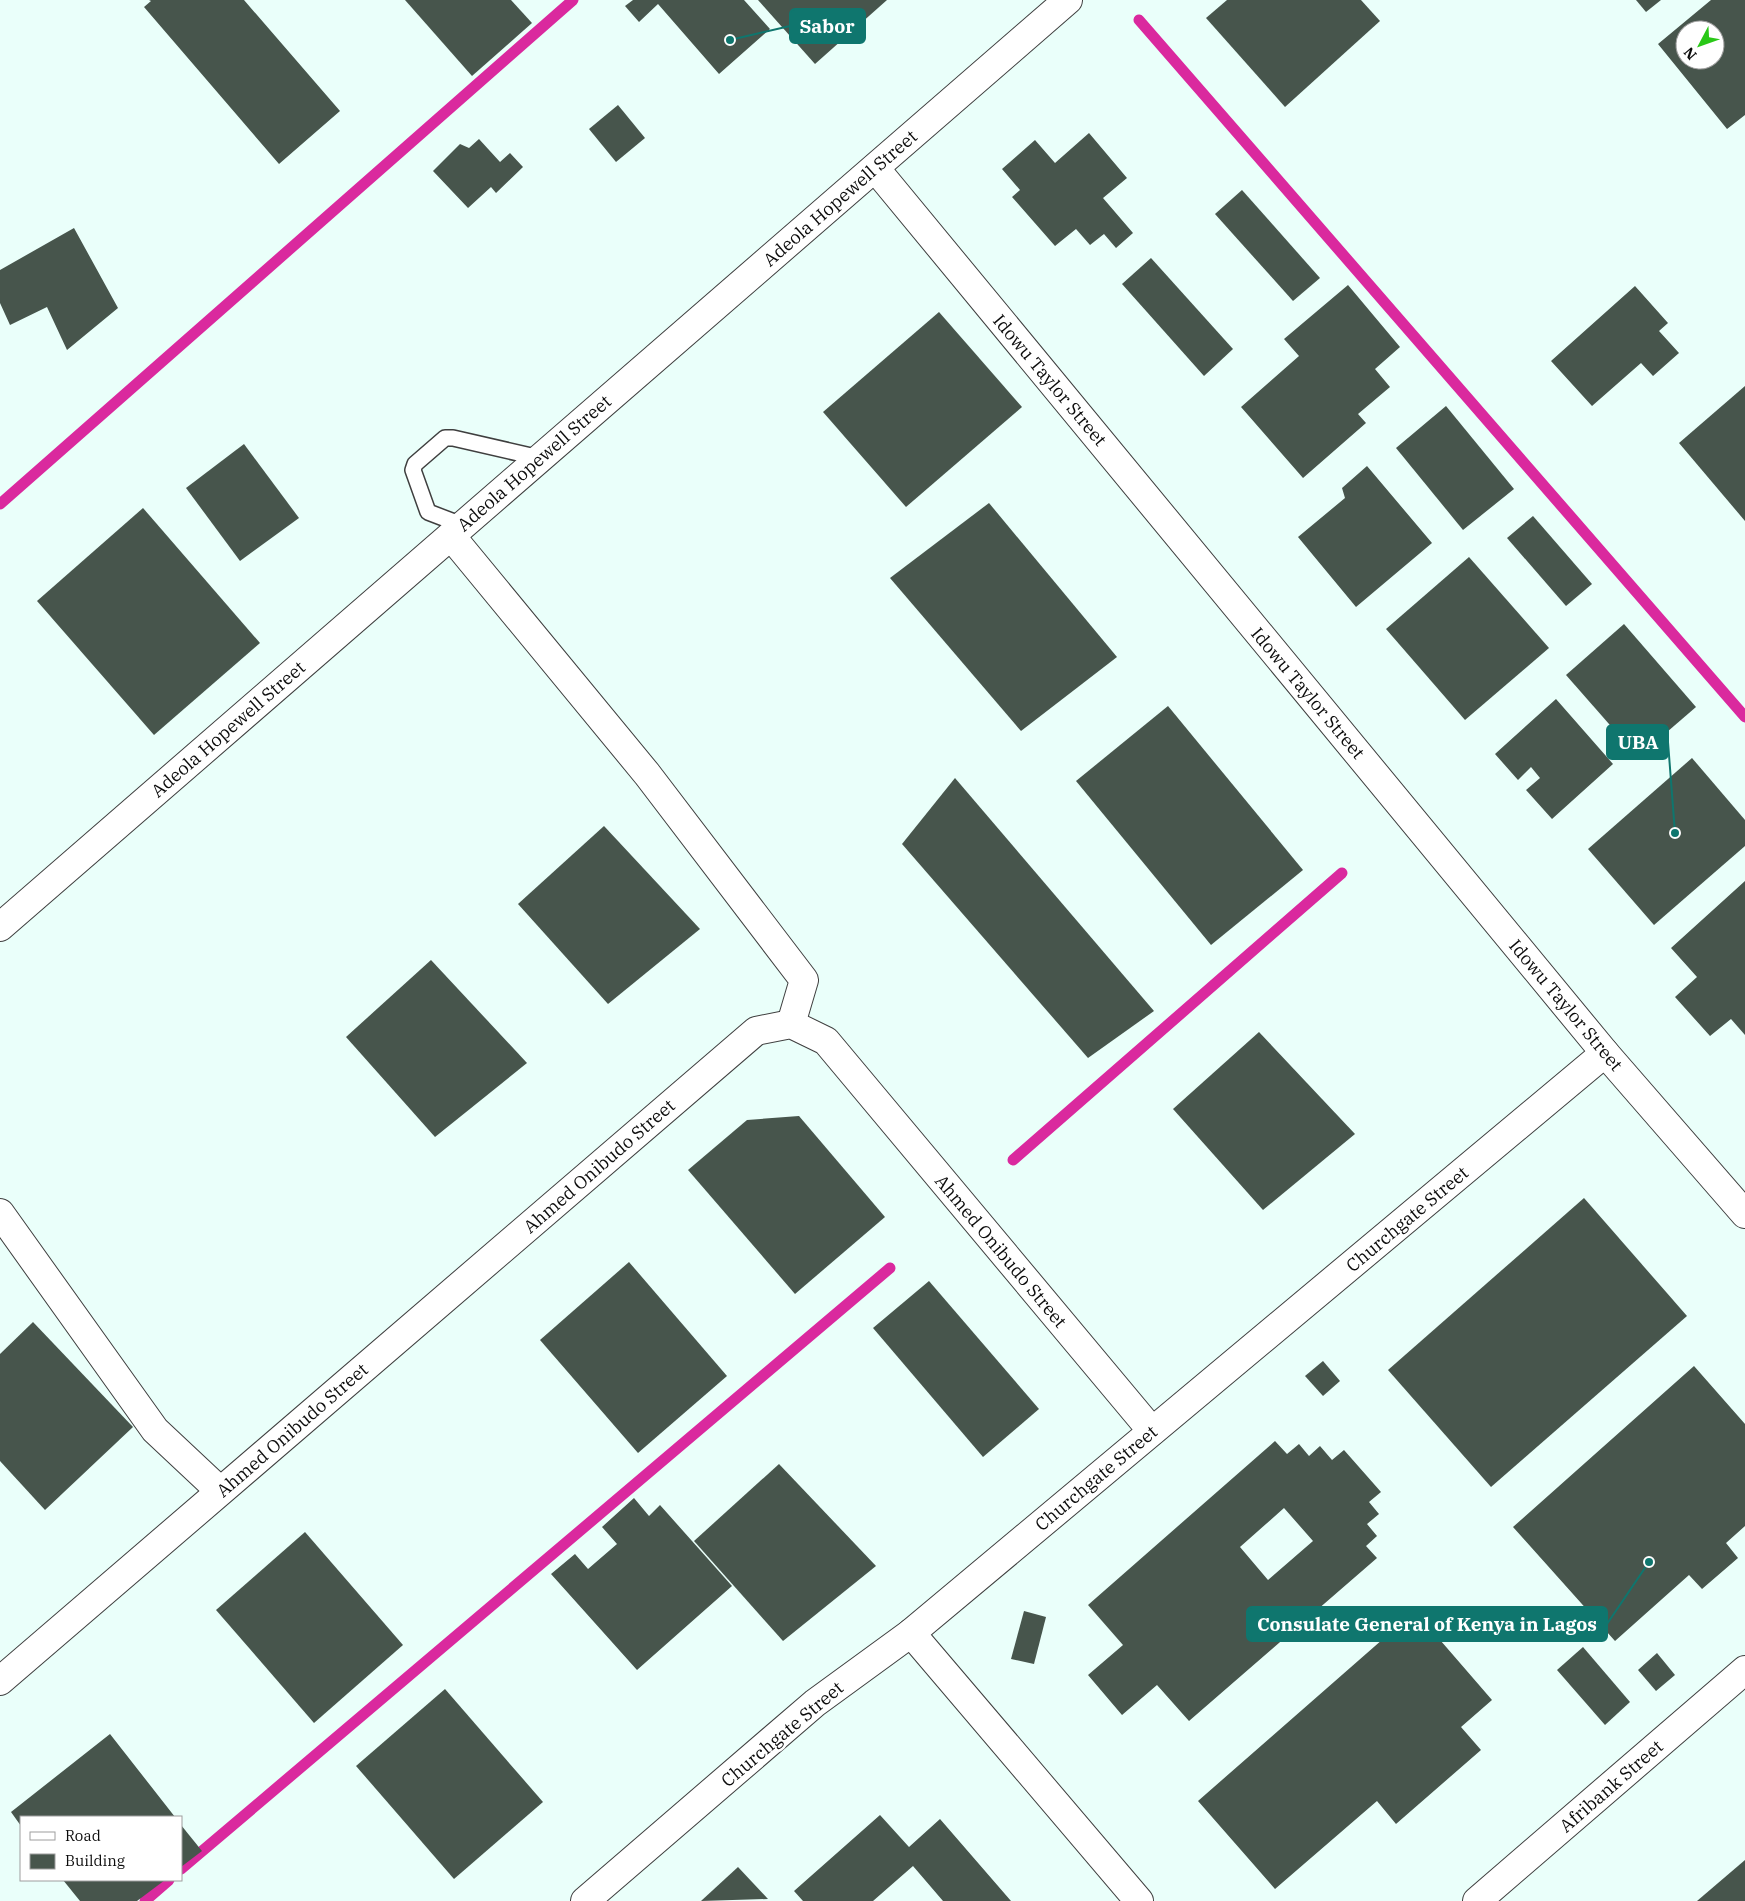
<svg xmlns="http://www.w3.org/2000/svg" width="1745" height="1901" font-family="'IBM Plex Serif',serif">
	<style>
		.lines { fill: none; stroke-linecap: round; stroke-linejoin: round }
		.stream { stroke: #da299e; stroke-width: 11 }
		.building { fill: #47554c; fill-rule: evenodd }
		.service-casing { stroke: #3f3f3f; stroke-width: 18 }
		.minor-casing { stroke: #3f3f3f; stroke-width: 30 }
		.tertiary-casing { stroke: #3f3f3f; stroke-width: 30 }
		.service { stroke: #fff; stroke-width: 15 }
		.minor { stroke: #fff; stroke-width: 28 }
		.tertiary { stroke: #fff; stroke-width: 28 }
		.labels { text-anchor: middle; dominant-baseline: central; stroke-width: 5; stroke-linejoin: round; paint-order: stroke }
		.street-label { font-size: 18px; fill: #0c0c0c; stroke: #fff }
		.leader { fill: none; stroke: #0f766e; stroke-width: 2 }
		.callout-dot { fill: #0f766e; stroke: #fff; stroke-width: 2 }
		.callout { fill: #0f766e; stroke: #0f766e; stroke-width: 2 }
		.callout-label { font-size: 19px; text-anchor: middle; font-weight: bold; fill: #fff }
	</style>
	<rect width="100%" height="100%" fill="#eafffa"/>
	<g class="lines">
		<g class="stream">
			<path d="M1139 20 1745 717"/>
			<path d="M0 504 573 0"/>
			<path d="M1013 1160 1342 873"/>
			<path d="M181 1869 890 1268"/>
			<path d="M145 1901 169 1880"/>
		</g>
	</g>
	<g class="building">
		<path d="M149 0H244L340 111 279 164 144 7 151 1Z"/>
		<path d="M405 0H511L532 23 472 76Z"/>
		<path d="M633 0H744L770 29 719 74 658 4 639 22 625 6Z"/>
		<path d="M758 0H887L815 64Z"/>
		<path d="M1227 0H1361L1380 21 1285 107 1206 18Z"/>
		<path d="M1636 0H1661L1646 12Z"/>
		<path d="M1711 0H1745V115L1727 129 1658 44ZM1685 30H1715V60H1685Z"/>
		<path d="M618 105 645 138 616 162 589 129Z"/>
		<path d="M1089 133 1127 178 1103 198 1133 233 1116 248 1104 234 1090 245 1076 229 1055 246 1012 197 1020 190 1002 169 1035 140 1055 163Z"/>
		<path d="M479 139 500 162 510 153 523 167 496 193 491 187 468 208 433 171 460 144 469 148Z"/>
		<path d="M1242 190 1320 278 1293 301 1215 214Z"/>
		<path d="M74 228 118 308 67 350 47 307 10 325 0 303V270Z"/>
		<path d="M1151 258 1233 349 1204 376 1122 284Z"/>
		<path d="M1348 285 1400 347 1375 369 1390 387 1358 414 1366 423 1303 478 1241 407 1299 356 1284 339Z"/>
		<path d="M1635 286 1668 323 1659 331 1679 353 1653 376 1641 363 1592 406 1551 361Z"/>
		<path d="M939 312 1022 407 906 507 823 412Z"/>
		<path d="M1745 386V521L1679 443Z"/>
		<path d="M1446 406 1514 489 1463 530 1396 448Z"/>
		<path d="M244 444 299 518 240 561 186 488Z"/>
		<path d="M1367 466 1432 543 1356 607 1298 537 1345 498 1342 488Z"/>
		<path d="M989 503 1117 657 1021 731 890 578Z"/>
		<path d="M143 508 260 643 154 735 37 601Z"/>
		<path d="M1533 516 1592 584 1566 606 1507 538Z"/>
		<path d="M1469 557 1549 648 1465 720 1386 629Z"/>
		<path d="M1624 624 1696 707 1638 757 1566 675Z"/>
		<path d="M1556 699 1613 764 1552 819 1526 790 1540 778 1531 767 1518 780 1495 754Z"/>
		<path d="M1168 706 1303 870 1211 945 1076 781Z"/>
		<path d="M1692 758 1745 820V846L1654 925 1588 849Z"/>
		<path d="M955 778 1154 1011 1088 1058 902 844Z"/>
		<path d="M604 826 700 929 608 1004 518 904Z"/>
		<path d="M1745 881V1035L1731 1019 1710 1036 1675 997 1697 977 1671 948Z"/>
		<path d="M431 960 527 1063 435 1137 346 1037Z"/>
		<path d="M1259 1032 1355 1134 1263 1210 1173 1109Z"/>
		<path d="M799 1116 885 1217 795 1294 688 1170 747 1120Z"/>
		<path d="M1584 1198 1687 1316 1491 1487 1388 1370Z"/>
		<path d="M629 1262 727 1376 638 1453 540 1340Z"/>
		<path d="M929 1281 1039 1409 983 1457 873 1328Z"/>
		<path d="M33 1322 133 1427 45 1510 0 1461V1354Z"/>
		<path d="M1323 1361 1340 1381 1323 1396 1305 1376Z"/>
		<path d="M1694 1366 1745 1424V1526L1726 1543 1738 1558 1702 1589 1689 1575 1615 1641 1513 1527Z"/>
		<path d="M1275 1441 1287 1454 1299 1444 1309 1456 1320 1446 1332 1460 1344 1450 1381 1492 1369 1502 1379 1514 1367 1524 1377 1536 1366 1546 1377 1558 1189 1721 1157 1685 1122 1715 1088 1675 1123 1645 1088 1605ZM1284 1508 1313 1541 1268 1580 1240 1547Z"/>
		<path d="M779 1464 876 1566 783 1641 694 1541Z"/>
		<path d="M634 1498 649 1516 660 1505 732 1586 637 1670 551 1574 575 1554 588 1569 617 1544 602 1527Z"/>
		<path d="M305 1532 403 1645 314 1723 216 1610Z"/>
		<path d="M1024 1611 1046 1617 1034 1664 1011 1659Z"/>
		<path d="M1415 1611 1492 1700 1461 1727 1481 1750 1396 1824 1377 1801 1275 1889 1198 1801Z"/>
		<path d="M1583 1647 1630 1702 1605 1725 1557 1670Z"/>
		<path d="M1657 1653 1675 1675 1656 1691 1638 1670Z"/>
		<path d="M445 1689 543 1802 454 1879 356 1766Z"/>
		<path d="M110 1734 175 1817H21V1826L11 1812Z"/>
		<path d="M880 1815 909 1847 940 1819 1011 1901H943L913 1866 873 1901H803L794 1891Z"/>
		<path d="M181 1825 202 1851 181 1867Z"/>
		<path d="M1745 1860V1901H1697Z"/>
		<path d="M738 1867 768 1899 701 1901Z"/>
		<path d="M63 1880H165L137 1901H80Z"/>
	</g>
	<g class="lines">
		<defs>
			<path id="service" d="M462 525 428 512 413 470 415 464 445 438H453L540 458"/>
			<g id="minor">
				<path d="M451 536 647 774 804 980 791 1024"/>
				<path d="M0 1213 155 1430 220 1491"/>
				<path d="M911 1633 1139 1901"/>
				<path d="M0 1681 756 1031 791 1024 826 1041 1152 1431"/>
				<path d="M1477 1901 1745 1670"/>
			</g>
			<g id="tertiary">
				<path d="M875 168 1605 1053 1745 1214"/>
				<path d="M0 927 1068 0"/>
				<path d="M585 1901 815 1703 911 1633 1605 1053"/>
			</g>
		</defs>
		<use href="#service" class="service-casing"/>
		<use href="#minor" class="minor-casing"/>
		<use href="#tertiary" class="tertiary-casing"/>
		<use href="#service" class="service"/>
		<use href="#minor" class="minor"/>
		<use href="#tertiary" class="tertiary"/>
	</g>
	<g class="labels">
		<g class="street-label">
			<text transform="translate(840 198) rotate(-41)">Adeola Hopewell Street</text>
			<text transform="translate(1050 380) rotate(50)">Idowu Taylor Street</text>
			<text transform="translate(534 463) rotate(-41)">Adeola Hopewell Street</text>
			<text transform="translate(1308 693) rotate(50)">Idowu Taylor Street</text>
			<text transform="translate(228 729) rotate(-41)">Adeola Hopewell Street</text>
			<text transform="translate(1566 1005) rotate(50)">Idowu Taylor Street</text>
			<text transform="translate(599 1166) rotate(-41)">Ahmed Onibudo Street</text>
			<text transform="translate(1407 1219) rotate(-40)">Churchgate Street</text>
			<text transform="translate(1001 1251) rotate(50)">Ahmed Onibudo Street</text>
			<text transform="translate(292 1430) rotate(-41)">Ahmed Onibudo Street</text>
			<text transform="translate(1096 1478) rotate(-40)">Churchgate Street</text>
			<text transform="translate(782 1734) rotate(-40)">Churchgate Street</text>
			<text transform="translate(1611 1786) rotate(-41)">Afribank Street</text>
		</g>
	</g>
	<path class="leader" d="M730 40L790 26M1675 833L1668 742M1649 1562L1607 1624"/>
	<g class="callout-dot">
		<circle cx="730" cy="40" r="5"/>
		<circle cx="1675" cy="833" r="5"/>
		<circle cx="1649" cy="1562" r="5"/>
	</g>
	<g class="callout">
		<rect x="790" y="9" width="75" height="34" rx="5"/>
		<rect x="1607" y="725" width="61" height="34" rx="5"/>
		<rect x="1247" y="1607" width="360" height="34" rx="5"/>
	</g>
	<g class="callout-label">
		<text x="827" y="33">Sabor</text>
		<text x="1638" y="749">UBA</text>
		<text x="1427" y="1631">Consulate General of Kenya in Lagos</text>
	</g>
	<rect x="20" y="1816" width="162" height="65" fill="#ffffff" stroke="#9e9e9e"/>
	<rect x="30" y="1832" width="25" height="8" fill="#ffffff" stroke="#9e9e9e"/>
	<text x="65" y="1841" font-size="15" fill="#0c0c0c">Road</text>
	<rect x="30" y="1854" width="25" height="15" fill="#47554c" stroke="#9e9e9e"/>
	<text x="65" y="1866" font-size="15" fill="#0c0c0c">Building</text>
	<g transform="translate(1700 45) rotate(229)"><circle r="24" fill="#ffffff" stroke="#9e9e9e"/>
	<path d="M0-4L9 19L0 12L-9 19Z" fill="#29c817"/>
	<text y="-8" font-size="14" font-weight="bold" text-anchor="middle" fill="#0c0c0c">N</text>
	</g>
</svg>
